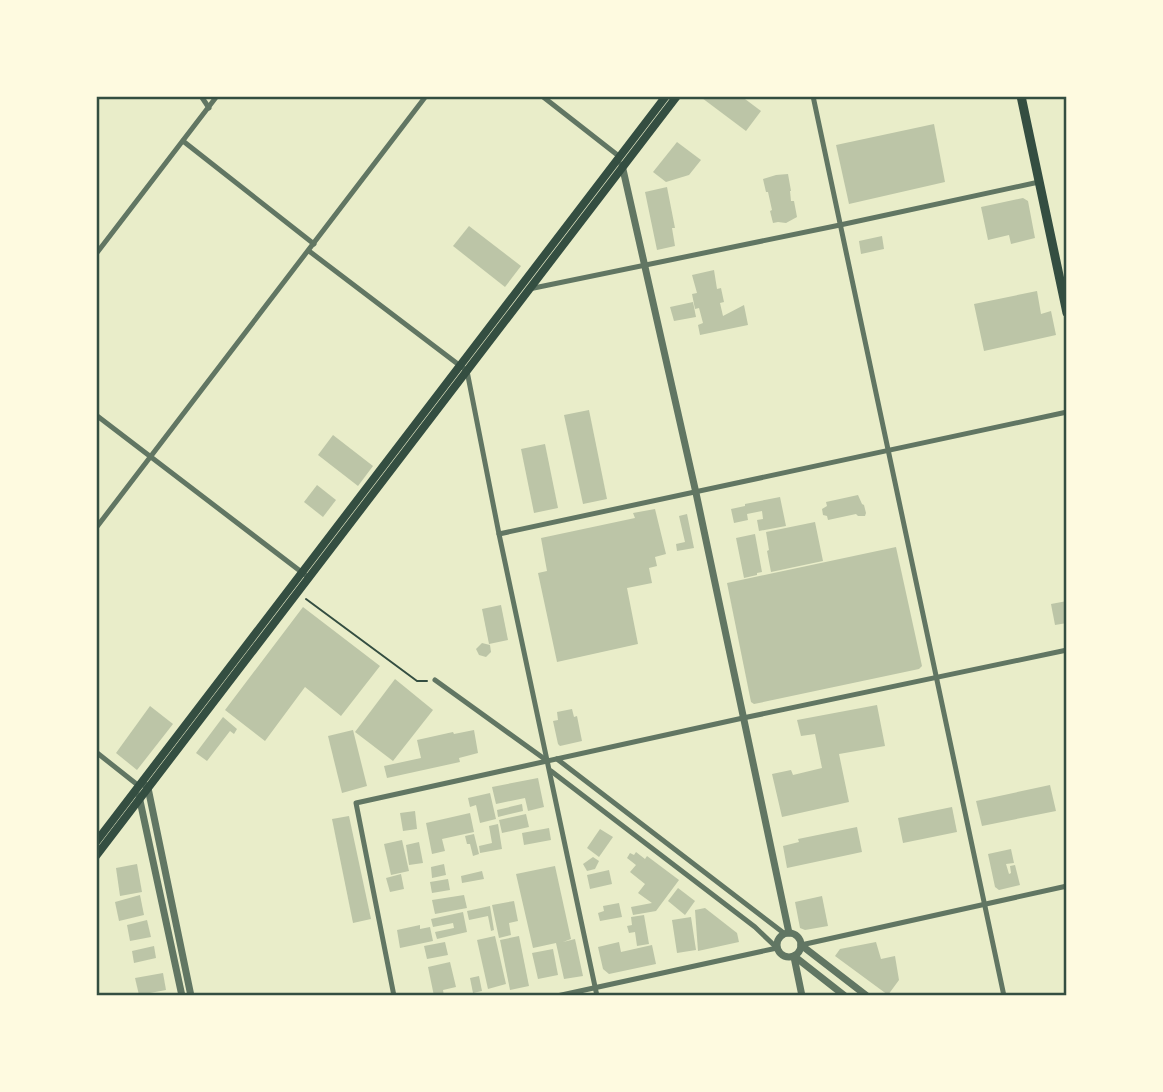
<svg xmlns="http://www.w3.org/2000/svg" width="1163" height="1092" font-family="Jost,sans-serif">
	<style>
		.building { fill: #bcc5a7 }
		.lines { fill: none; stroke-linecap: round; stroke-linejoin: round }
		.path { stroke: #344e41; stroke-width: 2 }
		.minor { stroke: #617663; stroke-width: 5 }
		.tertiary { stroke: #617663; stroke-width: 7 }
		.secondary { stroke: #344e41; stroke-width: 8 }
		.primary { stroke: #344e41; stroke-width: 9 }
		.neatline { fill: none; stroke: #344e41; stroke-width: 2.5 }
	</style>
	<rect width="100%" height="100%" fill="#e9edc9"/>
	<g class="building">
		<path d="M704 96H741L761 111 746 131 702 98Z"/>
		<path d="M934 124 945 182 849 204 836 145Z"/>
		<path d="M677 142 701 160 689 175 666 182 653 172Z"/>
		<path d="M788 174 791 191H790L791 201H794L797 217 786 223 778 222 773 223 770 211 772 210 768 192H766L763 179 776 175Z"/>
		<path d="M667 187 675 228H672L675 246 657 250 645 192Z"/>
		<path d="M1023 198 1028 201 1035 238 1011 244 1009 235 988 240 981 207Z"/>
		<path d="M469 226 521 266 505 287 453 246Z"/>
		<path d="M882 236 884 249 861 254 859 241Z"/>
		<path d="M714 270 717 289 721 288 724 302 720 303 723 316 744 305 748 325 700 335 698 325 703 323 699 308 695 309 692 294 697 293 692 275Z"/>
		<path d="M1037 291 1041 314 1051 311 1056 335 984 351 974 304Z"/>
		<path d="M693 302 696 317 674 321 670 307Z"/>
		<path d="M589 410 607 499 583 504 564 415Z"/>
		<path d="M333 435 373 466 358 486 318 455Z"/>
		<path d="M545 444 558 508 534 513 521 449Z"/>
		<path d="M317 485 336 500 323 517 304 502Z"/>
		<path d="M858 495 862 504 864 505 866 513 865 516H858L856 514 828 520 827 516 823 515 822 509 827 506 826 502Z"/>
		<path d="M780 497 786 526 759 531 757 520 763 519 762 511 747 514 748 520 734 523 731 509 745 506V504Z"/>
		<path d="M655 509 666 554 655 557 657 566 649 568 652 583 627 588 638 644 557 662 538 573 547 571 541 538 635 518 633 513Z"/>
		<path d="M687 514 694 548 677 551 676 544 685 542 679 516Z"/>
		<path d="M815 522 823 561 771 572 767 551 769 550 766 532Z"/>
		<path d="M755 534 762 572 757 573V575L744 578 736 538Z"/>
		<path d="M896 547 922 666 919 669 754 704 751 702 727 583Z"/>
		<path d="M1067 601V623L1055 625 1051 604Z"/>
		<path d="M501 605 508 640 489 644 482 609Z"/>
		<path d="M303 607 380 666 341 716 305 687 265 741 225 710Z"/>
		<path d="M482 643 490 645 491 652 486 657 479 655 476 649Z"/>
		<path d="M395 679 433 710 393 761 355 732Z"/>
		<path d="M877 705 885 746 839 754 849 802 782 817 772 774 791 770 793 775 822 768 815 734 801 736 797 720Z"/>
		<path d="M150 706 173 724 137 770 116 753Z"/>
		<path d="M572 709 574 717 577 716 582 741 560 746 558 744 553 721 558 720 557 712Z"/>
		<path d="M223 717 237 729 234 734 230 731 207 761 196 753Z"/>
		<path d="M353 730 367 786 342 793 328 736Z"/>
		<path d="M474 730 478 753 459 758 460 762 387 778 384 766 421 758 417 740 453 732 454 734Z"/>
		<path d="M538 778 544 807 528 811 525 798 496 804 492 787Z"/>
		<path d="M1050 785 1056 811 982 826 976 801Z"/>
		<path d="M490 793 496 819 480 823 476 805 470 807 468 798Z"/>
		<path d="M522 804 523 811 498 817 497 810Z"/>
		<path d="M952 807 957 832 903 843 898 818Z"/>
		<path d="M415 811 417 829 403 831 400 813Z"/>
		<path d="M470 813 474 832 442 839 445 851 432 854 426 823Z"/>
		<path d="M526 814 529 827 502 833 499 820Z"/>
		<path d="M349 816 371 919 353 923 332 819Z"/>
		<path d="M498 824 502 849 480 853 479 846 492 843 489 826Z"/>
		<path d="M857 827 862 852 787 868 783 846 799 842 798 839Z"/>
		<path d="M549 828 551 840 524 845 522 833Z"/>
		<path d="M600 829 613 837 599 857 587 848Z"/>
		<path d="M474 834 479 854 473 856 470 844H467L465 836Z"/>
		<path d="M402 840 409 871 391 875 384 844Z"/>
		<path d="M419 842 423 863 409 865 406 845Z"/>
		<path d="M1011 849 1014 863 1006 864 1009 874 1011 873 1010 866 1015 865 1020 885 999 890 995 887 988 854Z"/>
		<path d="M636 852 645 859 647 856 679 880 656 911 633 915 631 907 652 903 638 893 645 884 630 872 636 865 627 858 630 853 634 855Z"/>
		<path d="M593 857 599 861 595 869 587 871 583 864Z"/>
		<path d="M137 864 142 892 120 896 116 868Z"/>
		<path d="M444 864 446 875 432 878 431 867Z"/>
		<path d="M555 866 571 939 563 942 575 939 583 976 564 979 556 943 533 948 516 874Z"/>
		<path d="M609 870 612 884 590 889 587 875Z"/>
		<path d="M482 871 484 879 462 883 461 876Z"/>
		<path d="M401 874 404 889 390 892 386 878Z"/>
		<path d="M448 879 450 890 432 893 430 882Z"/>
		<path d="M678 888 695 901 685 915 668 901Z"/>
		<path d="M140 895 144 915 119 921 115 902Z"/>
		<path d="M464 895 467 908 435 914 432 900Z"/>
		<path d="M822 896 828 926 805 930 800 928 795 902Z"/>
		<path d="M514 901 518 921 509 923 511 935 499 938 492 905Z"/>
		<path d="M619 903 622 917 600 921 598 913 604 911 603 906Z"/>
		<path d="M490 906 494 930 491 931 488 916 469 920 467 911Z"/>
		<path d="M705 908 737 933 739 942 698 951 695 910Z"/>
		<path d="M463 912 467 932 437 939 435 932 454 928 453 923 433 927 431 919Z"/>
		<path d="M644 915 649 944 637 946 635 932 629 933 627 926 632 925 631 917Z"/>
		<path d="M691 917 696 950 677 953 672 920Z"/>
		<path d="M147 920 151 937 130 941 127 925Z"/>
		<path d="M420 925V929L430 927 433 941 400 948 397 930Z"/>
		<path d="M495 936 506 984 488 989 477 940Z"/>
		<path d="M519 936 529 986 510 990 500 940Z"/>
		<path d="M445 942 448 955 427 959 424 946Z"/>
		<path d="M619 942 621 952 652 945 656 964 609 974 603 969 598 947Z"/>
		<path d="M876 942 881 959 895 956 899 980 888 995 835 956 840 949Z"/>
		<path d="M154 946 156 958 134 963 132 951Z"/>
		<path d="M553 949 558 975 538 979 532 953Z"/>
		<path d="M450 962 456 987 443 990 444 996H434L428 967Z"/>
		<path d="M163 973 166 990 139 995 135 978Z"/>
		<path d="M479 976 482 991 473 993 470 978Z"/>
	</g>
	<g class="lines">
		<path class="path" d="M306 599 417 681H427"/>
		<g class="minor">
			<path d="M201 96 209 108"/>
			<path d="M542 96 620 157"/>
			<path d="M813 96 1004 996"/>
			<path d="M183 141 314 244"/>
			<path d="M309 251 467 371 499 534 597 996"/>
			<path d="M96 254 217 96"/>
			<path d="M529 289 840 225 1039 182"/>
			<path d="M96 415 308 577"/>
			<path d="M96 528 426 96"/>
			<path d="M499 534 1067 412"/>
			<path d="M435 680 546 760"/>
			<path d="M96 752 139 786"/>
			<path d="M557 759 785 934"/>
			<path d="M551 771 755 927 777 948"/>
			<path d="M801 945 1067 886"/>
			<path d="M394 996 356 803 743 718 1067 650"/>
			<path d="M557 996 777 948"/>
		</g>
		<g class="tertiary">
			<path d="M622 165 696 493 789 933"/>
			<path d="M145 785 148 788 191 996"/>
			<path d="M139 796 182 996"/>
			<circle cx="789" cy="945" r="12"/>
			<path d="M801 945 867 996"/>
			<path d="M794 956 845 996"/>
			<path d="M794 957 802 996"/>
		</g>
		<g class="secondary">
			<path d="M96 842 666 96"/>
			<path d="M96 856 677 96"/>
		</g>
		<path class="primary" d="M1021 96 1067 313"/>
	</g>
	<rect width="1163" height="1092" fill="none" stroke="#fefae0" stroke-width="196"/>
	<rect x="98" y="98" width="967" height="896" class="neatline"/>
</svg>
